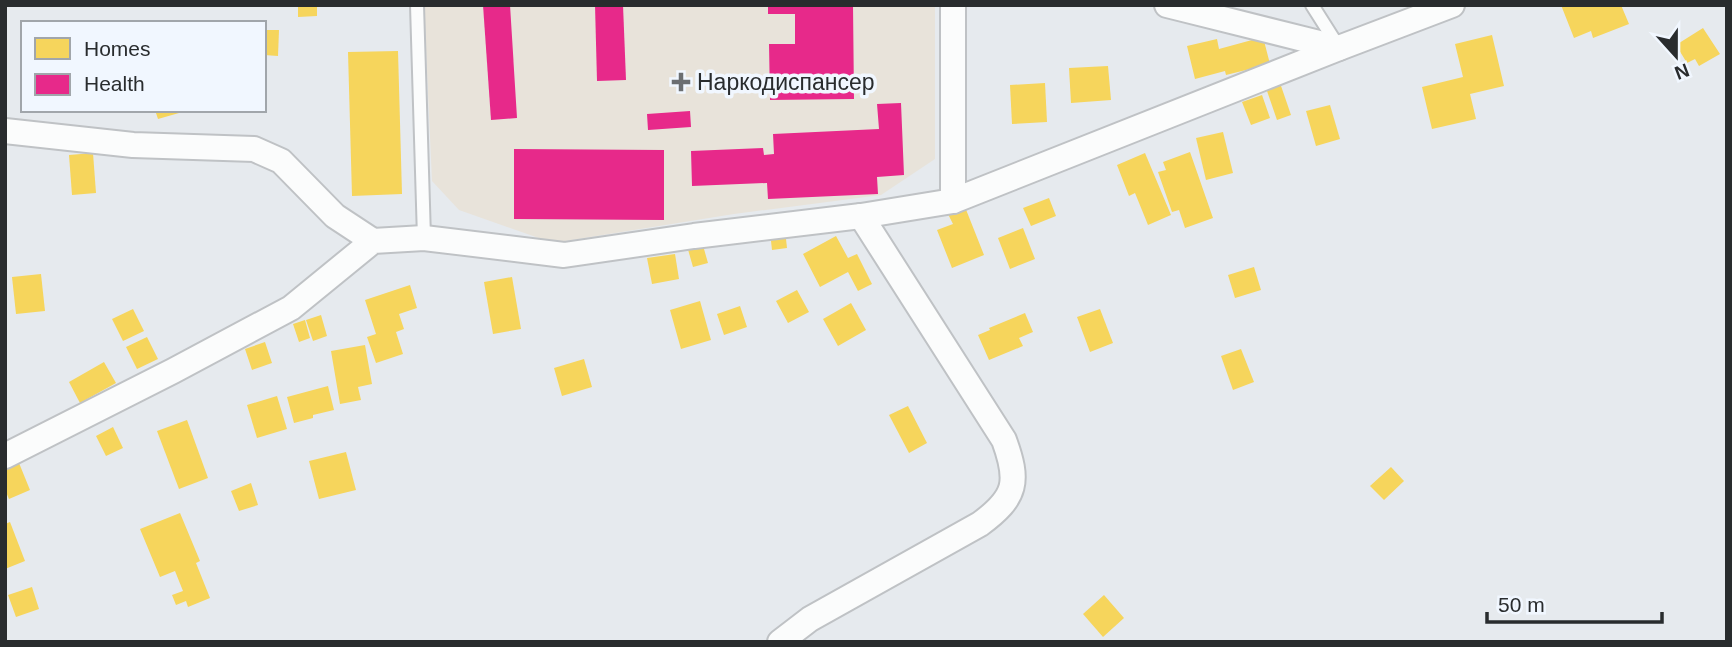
<svg xmlns="http://www.w3.org/2000/svg" width="1732" height="647" font-family="Helvetica,sans-serif">
	<style>
		.medical { fill: #e8e3da }
		.homes { fill: #f6d55c }
		.health { fill: #e7298a }
		.lines { fill: none; stroke-linecap: round; stroke-linejoin: round }
		.service-casing { stroke: #bfc2c5; stroke-width: 16 }
		.minor-casing { stroke: #bfc2c5; stroke-width: 28 }
		.service { stroke: #fbfcfc; stroke-width: 12 }
		.minor { stroke: #fbfcfc; stroke-width: 24 }
		.poi-dot { fill: #6b6e71; stroke: #f1f7ff; stroke-width: 2.5 }
		.labels { text-anchor: middle; dominant-baseline: central; stroke-width: 7; stroke-linejoin: round; paint-order: stroke }
		.poi-label { font-size: 23px; fill: #292c2e; stroke: #f1f7ff; text-anchor: start }
	</style>
	<rect width="100%" height="100%" fill="#e6eaee"/>
	<path class="medical" d="M424 5H935V159L881 195 734 214 553 243 459 210 432 181Z"/>
	<g class="homes">
		<path d="M298 5H317V16L298 17Z"/>
		<path d="M1561 5H1621L1629 24 1593 38 1591 31 1574 38Z"/>
		<path d="M1703 28 1720 54 1699 66 1695 59 1687 63 1676 45Z"/>
		<path d="M264 30H279L278 56 264 55Z"/>
		<path d="M1492 35 1504 86 1470 94 1476 119 1432 129 1422 87 1463 77 1455 44Z"/>
		<path d="M1263 37 1270 64 1226 75 1225 71 1195 79 1187 46 1217 39 1219 49Z"/>
		<path d="M398 51 402 194 352 196 348 52Z"/>
		<path d="M1108 66 1111 100 1071 103 1069 68Z"/>
		<path d="M1045 83 1047 122 1012 124 1010 85Z"/>
		<path d="M1280 83 1291 115 1277 120 1266 88Z"/>
		<path d="M1262 95 1270 118 1251 125 1242 102Z"/>
		<path d="M1330 105 1340 139 1316 146 1306 111Z"/>
		<path d="M155 110H186V111L158 119Z"/>
		<path d="M1223 132 1233 173 1206 180 1196 138Z"/>
		<path d="M1190 152 1213 218 1185 228 1179 210 1172 212 1158 172 1166 170 1163 162Z"/>
		<path d="M93 153 96 193 72 195 69 155Z"/>
		<path d="M1145 153 1171 215 1148 225 1135 193 1129 196 1117 165Z"/>
		<path d="M1049 198 1056 216 1031 226 1023 208Z"/>
		<path d="M965 207 984 255 952 268 937 230 953 224 948 214Z"/>
		<path d="M1023 228 1035 259 1010 269 998 238Z"/>
		<path d="M785 230 787 248 772 250 770 232Z"/>
		<path d="M836 236 848 258 857 254 872 284 858 291 848 272 820 287 803 254Z"/>
		<path d="M702 242 708 263 693 267 687 246Z"/>
		<path d="M675 254 679 279 652 284 647 258Z"/>
		<path d="M1254 267 1261 290 1235 298 1228 275Z"/>
		<path d="M41 274 45 311 16 314 12 277Z"/>
		<path d="M512 277 521 329 493 334 484 282Z"/>
		<path d="M410 285 417 308 399 314 404 329 396 332 403 354 376 363 367 337 376 334 365 300Z"/>
		<path d="M797 290 809 312 788 323 776 301Z"/>
		<path d="M700 301 711 340 681 349 670 310Z"/>
		<path d="M851 303 866 330 838 346 823 319Z"/>
		<path d="M740 306 747 327 724 335 717 314Z"/>
		<path d="M133 309 144 331 123 341 112 319Z"/>
		<path d="M1100 309 1113 343 1090 352 1077 317Z"/>
		<path d="M1025 313 1033 332 1019 338 1023 346 989 360 978 335 990 330 989 328Z"/>
		<path d="M321 315 327 336 313 341 306 320Z"/>
		<path d="M305 320 310 338 299 342 293 324Z"/>
		<path d="M147 337 158 359 137 369 126 347Z"/>
		<path d="M265 342 272 363 252 370 245 349Z"/>
		<path d="M365 345 372 384 358 387 361 400 340 404 331 351Z"/>
		<path d="M1241 349 1254 382 1233 390 1221 356Z"/>
		<path d="M584 359 592 387 562 396 554 368Z"/>
		<path d="M104 362 116 383 80 403 69 382Z"/>
		<path d="M328 386 334 410 313 415V418L294 423 287 397Z"/>
		<path d="M277 396 287 429 257 438 247 405Z"/>
		<path d="M908 406 927 443 909 453 889 415Z"/>
		<path d="M187 420 208 478 179 489 157 431Z"/>
		<path d="M113 427 123 448 106 456 96 436Z"/>
		<path d="M346 452 356 490 319 499 309 461Z"/>
		<path d="M19 463 30 490 9 499 5 490V469Z"/>
		<path d="M1391 467 1404 481 1384 500 1370 486Z"/>
		<path d="M251 483 258 505 239 511 231 491Z"/>
		<path d="M180 513 200 561 196 563 210 598 188 607 186 601 176 605 172 595 183 591 175 571 160 577 140 529Z"/>
		<path d="M10 522 25 561 5 569V524Z"/>
		<path d="M32 587 39 609 16 617 8 595Z"/>
		<path d="M1104 595 1124 618 1103 637 1083 614Z"/>
	</g>
	<g class="health">
		<path d="M483 5H510L517 118 491 120Z"/>
		<path d="M595 5H623L626 80 597 81Z"/>
		<path d="M768 5H853L854 99 770 100 769 44H795V14H768Z"/>
		<path d="M901 103 904 175 877 177 878 194 768 199 767 183 692 186 691 151 763 148 764 155 774 154 773 134 879 129 877 104Z"/>
		<path d="M690 111 691 127 648 130 647 114Z"/>
		<path d="M514 149 664 150V220L514 219Z"/>
	</g>
	<g class="lines">
		<defs>
			<g id="service">
				<path d="M417 5 424 238"/>
				<path d="M1312 5 1338 46"/>
			</g>
			<g id="minor">
				<path d="M953 5V201"/>
				<path d="M1167 5 1339 48"/>
				<path d="M5 131 133 145 254 149 281 161 335 216 373 241"/>
				<path d="M5 456 173 371 291 308 373 241 424 238 564 255 694 236 861 216 953 201 1339 48 1452 5"/>
				<path d="M780 642 810 619 980 524C1017 497 1019 481 1004 440L861 216"/>
			</g>
		</defs>
		<use href="#service" class="service-casing"/>
		<use href="#minor" class="minor-casing"/>
		<use href="#service" class="service"/>
		<use href="#minor" class="minor"/>
	</g>
	<path class="poi-dot" d="M677.5 71.5h7v7h7v7h-7v7h-7v-7h-7v-7h7z"/>
	<g class="labels">
		<g class="poi-label">
			<text x="697" y="82">Наркодиспансер</text>
		</g>
	</g>
	<rect width="1732" height="647" fill="none" stroke="#292c2e" stroke-width="14"/>
	<rect x="21" y="21" width="245" height="91" fill="#f1f7ff" stroke="#a1a6ab" stroke-width="2"/>
	<rect x="35" y="38" width="35" height="21" fill="#f6d55c" stroke="#a1a6ab" stroke-width="2"/>
	<text x="84" y="56" font-size="21" fill="#292c2e">Homes</text>
	<rect x="35" y="74" width="35" height="21" fill="#e7298a" stroke="#a1a6ab" stroke-width="2"/>
	<text x="84" y="91" font-size="21" fill="#292c2e">Health</text>
	<g transform="translate(1676 56) rotate(159)" stroke="#f1f7ff" stroke-width="5" paint-order="stroke">
	<path d="M0-5L12 26L0 18L-12 26Z" fill="#292c2e"/>
	<text y="-10" font-size="19" font-weight="bold" text-anchor="middle" fill="#292c2e">N</text>
	</g>
	<path d="M1487 612v10h175v-10" fill="none" stroke="#292c2e" stroke-width="3.5"/>
	<text x="1498" y="612" font-size="21" fill="#292c2e" stroke="#f1f7ff" stroke-width="5" paint-order="stroke">50 m</text>
</svg>
